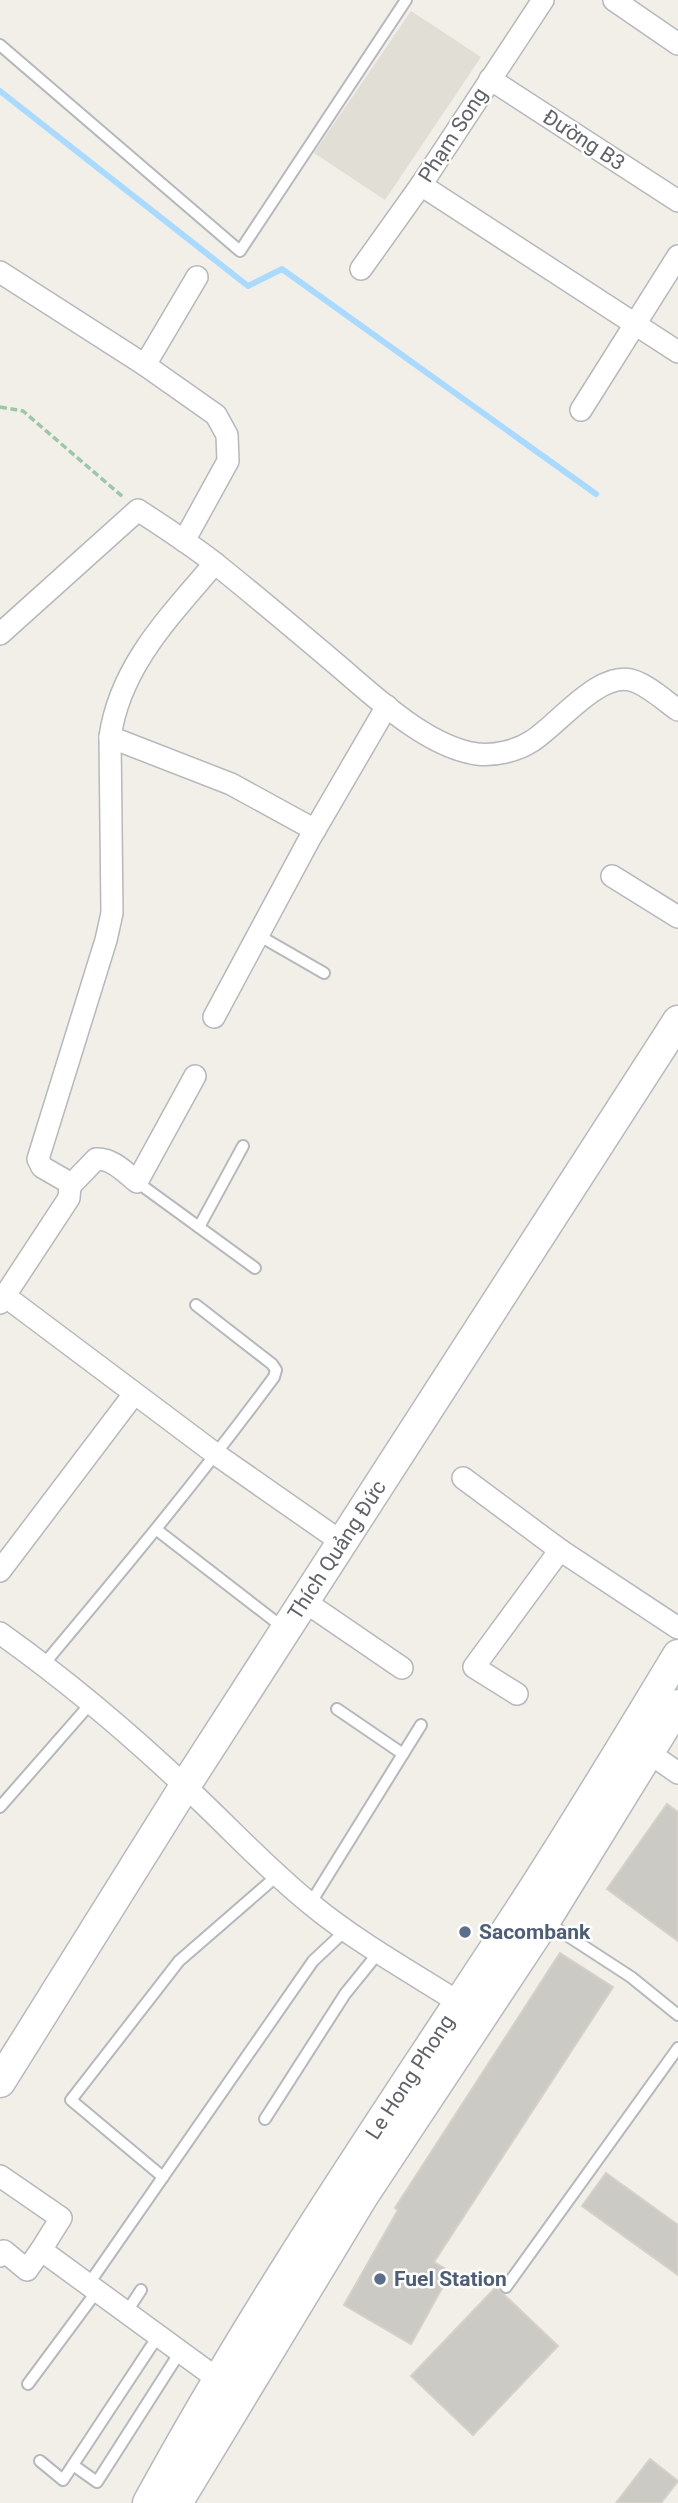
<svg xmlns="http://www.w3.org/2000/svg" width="678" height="2503" font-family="Roboto,sans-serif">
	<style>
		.education { fill: #e1ded6 }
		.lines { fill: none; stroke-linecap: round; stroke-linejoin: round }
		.stream { stroke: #aadaff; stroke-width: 6 }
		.building { fill: #cccac5; stroke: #d6d1c6; stroke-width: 2 }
		.lane-casing { stroke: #b5b8bc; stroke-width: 14 }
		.street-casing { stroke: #b5b8bc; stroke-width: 24 }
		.secondary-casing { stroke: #b6babf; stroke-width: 33 }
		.path { stroke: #9cc7a9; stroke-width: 3.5; stroke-dasharray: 7 3.5; stroke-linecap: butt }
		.lane { stroke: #fff; stroke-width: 10 }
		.street { stroke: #fff; stroke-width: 21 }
		.secondary { stroke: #fff; stroke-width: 30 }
		.service-dot { fill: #5c6f8a; stroke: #fff; stroke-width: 2.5 }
		.labels { text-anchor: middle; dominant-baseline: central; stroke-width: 5; stroke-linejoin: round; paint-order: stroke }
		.street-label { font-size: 21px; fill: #5f6368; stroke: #fff }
		.service-label { font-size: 21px; font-weight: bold; fill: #4e5e75; stroke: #fff; text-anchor: start }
	</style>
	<rect width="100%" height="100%" fill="#f1efe8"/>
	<path class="education" d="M411 11 481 57 385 200 314 153Z"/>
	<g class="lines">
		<path class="stream" d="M0 91 248 286 282 269 596 494"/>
	</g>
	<g class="building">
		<path d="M667 1804 678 1812V1941L607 1889Z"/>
		<path d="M560 1953 613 1987 434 2262 451 2272 411 2344 344 2305 398 2210 395 2208Z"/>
		<path d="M606 2173 678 2225V2275L582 2206Z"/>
		<path d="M496 2287 558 2346 473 2435 411 2376Z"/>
		<path d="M650 2459 678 2481 661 2503H616Z"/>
	</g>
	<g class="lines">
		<defs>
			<g id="lane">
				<path d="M0 45 240 251 406 0"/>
				<path d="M258 935 324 973"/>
				<path d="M137 1182 255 1268"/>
				<path d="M199 1227 243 1146"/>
				<path d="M157 1530 285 1629"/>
				<path d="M44 1664C123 1570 201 1476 274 1377L276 1370 272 1364 196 1305"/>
				<path d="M337 1709 403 1754"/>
				<path d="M0 1807 91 1703"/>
				<path d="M310 1904 421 1725"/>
				<path d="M548 1923 631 1977 678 2015"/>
				<path d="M265 2119 345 1994 379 1952"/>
				<path d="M163 2177 71 2100 179 1961 278 1875"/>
				<path d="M88 2285 313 1961 346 1930"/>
				<path d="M506 2287 678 2048"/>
				<path d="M126 2313 141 2290"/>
				<path d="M28 2384 97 2291"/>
				<path d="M40 2461 63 2480 158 2336"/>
				<path d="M73 2465 97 2482 180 2352"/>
			</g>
			<g id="street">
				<path d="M614 0 678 44"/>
				<path d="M490 79 678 201"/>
				<path d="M421 185 678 352"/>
				<path d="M361 269 421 185 543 0"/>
				<path d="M0 272 145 365 216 415 227 435 228 461 184 541"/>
				<path d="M145 365 197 277"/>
				<path d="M581 410 678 256"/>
				<path d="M0 634 138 510C165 528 192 545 217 565 257 597 296 630 335 663 373 695 426 747 477 754 495 756 517 751 532 741 559 724 600 669 634 681 649 686 665 701 678 710"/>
				<path d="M110 737 231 784 315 830"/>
				<path d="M612 876 678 917"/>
				<path d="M214 1017 309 840 387 706"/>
				<path d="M70 1186 96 1159C112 1158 125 1172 137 1182L195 1076"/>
				<path d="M5 1296 217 1455 343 1543"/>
				<path d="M0 1303 69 1198 70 1186 68 1182 42 1167 38 1159 106 940 112 913 110 737C120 666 170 616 215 563"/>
				<path d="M463 1478 560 1550"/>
				<path d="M0 1571 134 1394"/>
				<path d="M304 1601 402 1668"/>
				<path d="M0 1633C66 1680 129 1733 188 1789 229 1827 268 1870 312 1905 357 1942 409 1971 458 2002"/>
				<path d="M517 1694 474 1667 560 1550 678 1628"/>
				<path d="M648 1752 678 1773"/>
				<path d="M0 2176 61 2218 41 2250"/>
				<path d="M0 2256 4 2251 27 2270 41 2250 219 2380"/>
			</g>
			<g id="secondary">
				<path d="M0 2082 185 1786 678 1021"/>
				<path d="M148 2503C260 2297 394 2103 522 1907 576 1824 627 1739 678 1655"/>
				<path d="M177 2503 363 2196 545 1921 678 1705"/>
			</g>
		</defs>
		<use href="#lane" class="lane-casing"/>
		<use href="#street" class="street-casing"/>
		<use href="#secondary" class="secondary-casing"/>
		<path class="path" d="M0 407 23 411 123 497"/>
		<use href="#lane" class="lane"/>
		<use href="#street" class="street"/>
		<use href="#secondary" class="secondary"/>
	</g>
	<g class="service-dot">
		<circle cx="465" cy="1932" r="7"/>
		<circle cx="380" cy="2279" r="7"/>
	</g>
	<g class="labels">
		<g class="street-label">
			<text transform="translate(453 135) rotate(-57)">Phạm Song</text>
			<text transform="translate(584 140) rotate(33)">Đường B3</text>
			<text transform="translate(337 1550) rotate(-57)">Thích Quảng Đức</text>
			<text transform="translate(410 2077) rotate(-57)">Le Hong Phong</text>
		</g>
		<g class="service-label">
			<text x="479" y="1932">Sacombank</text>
			<text x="394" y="2279">Fuel Station</text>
		</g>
	</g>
</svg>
